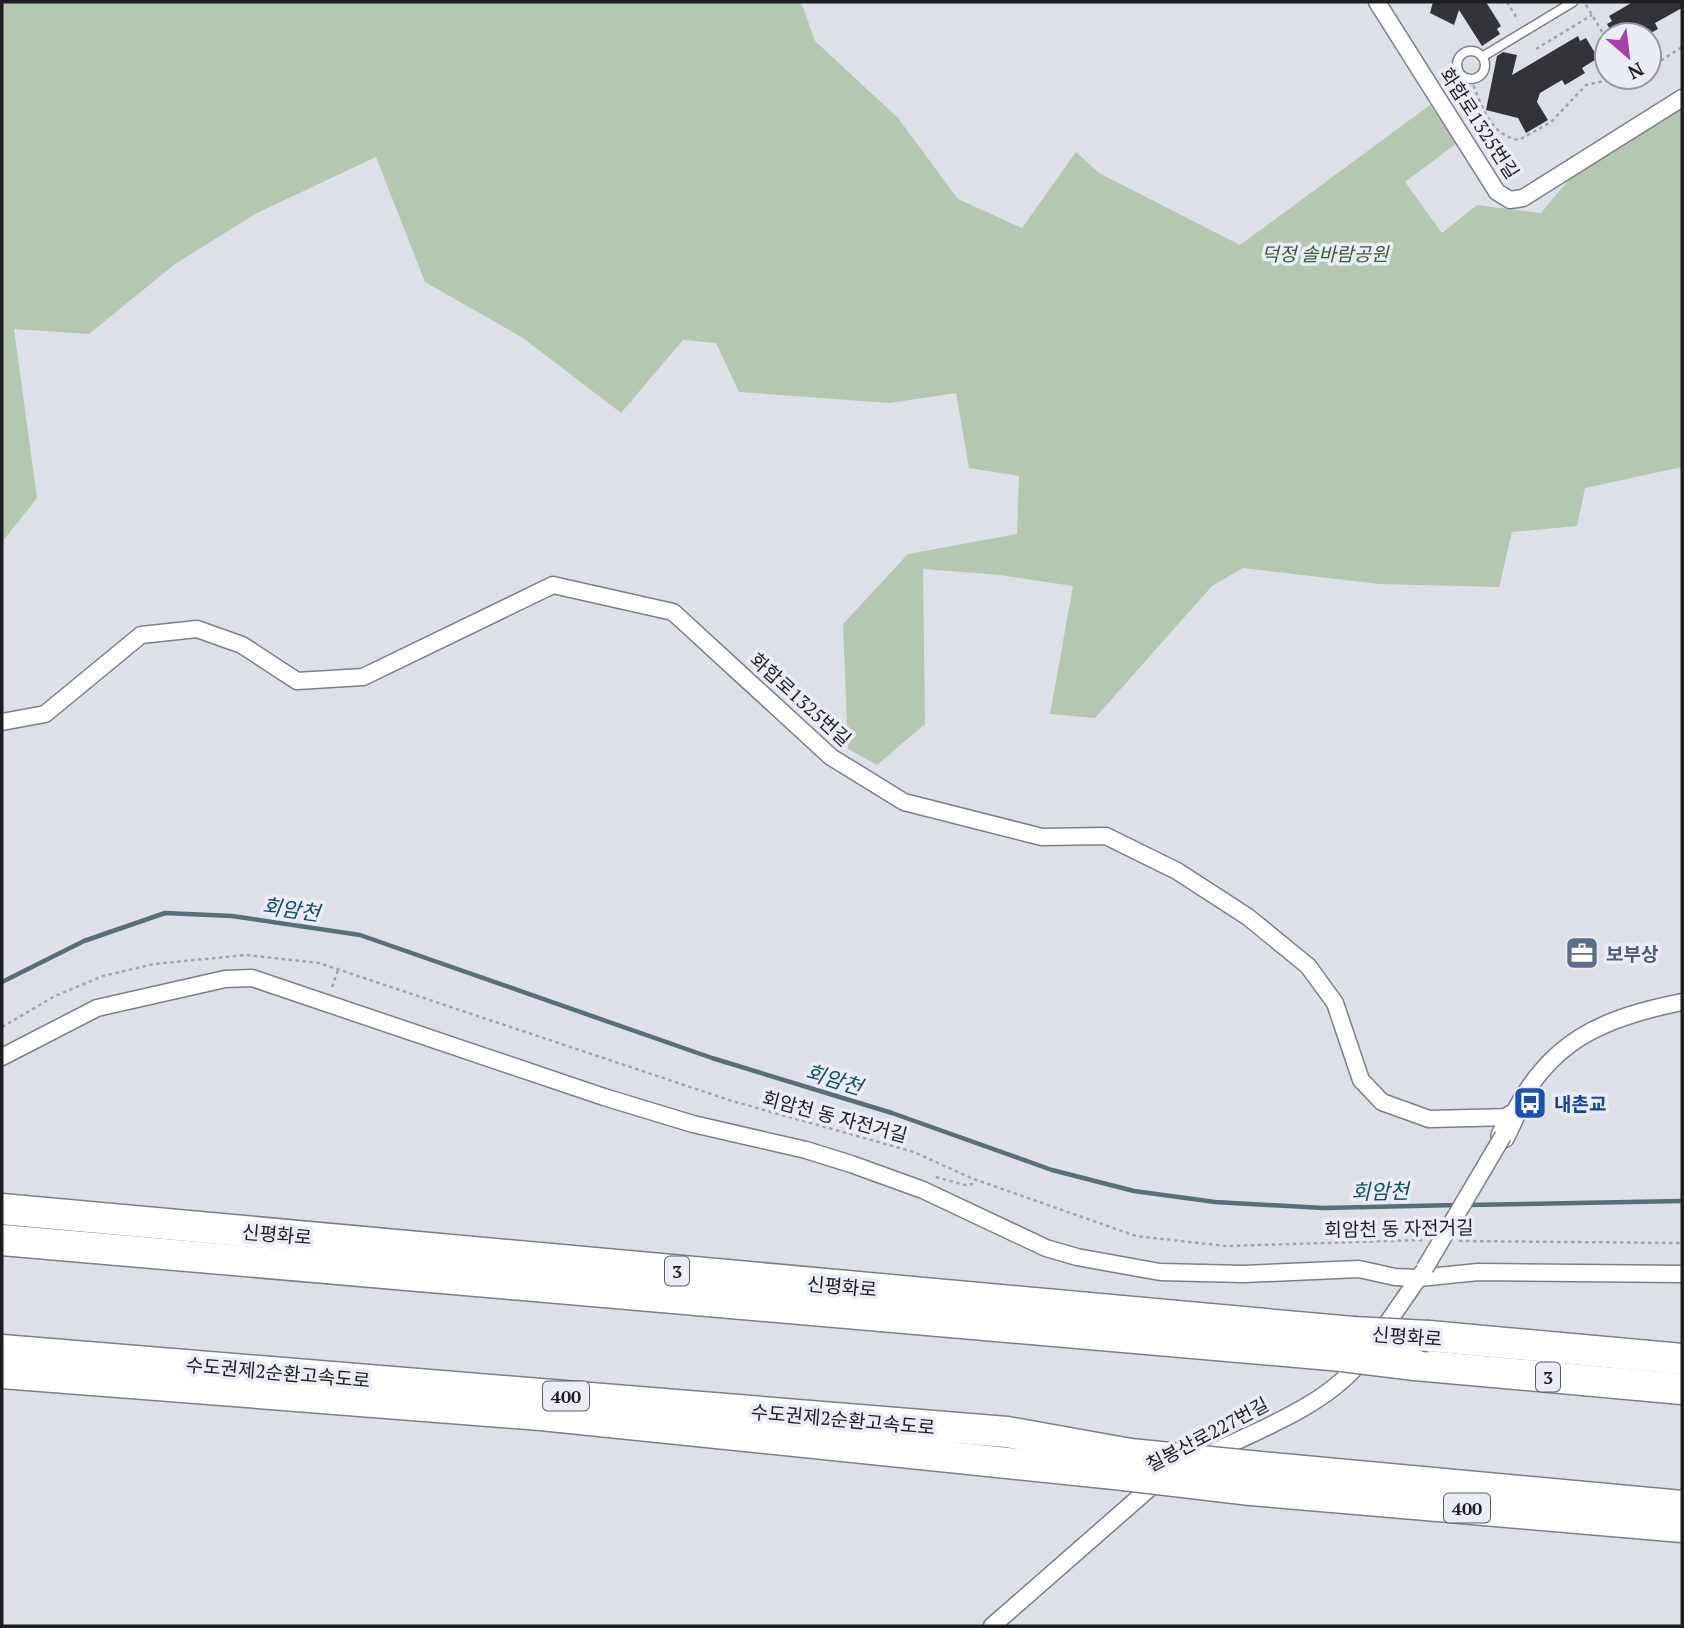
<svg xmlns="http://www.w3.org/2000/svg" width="1684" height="1628" font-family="'PT Serif','Noto Sans KR',serif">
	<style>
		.green { fill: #b3c7b2 }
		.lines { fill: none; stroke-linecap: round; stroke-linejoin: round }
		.stream { stroke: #586e78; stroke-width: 4.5 }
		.building { fill: #32343a }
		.lane-casing { stroke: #7d7f86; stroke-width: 11 }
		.street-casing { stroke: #7d7f86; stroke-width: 19 }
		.secondary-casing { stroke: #7d7f86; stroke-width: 26 }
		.highway-casing { stroke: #7d7f86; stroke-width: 33 }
		.path { stroke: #a2a4aa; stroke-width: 2.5; stroke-dasharray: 3.5 3.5; stroke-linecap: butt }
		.lane { stroke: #fff; stroke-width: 8 }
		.street { stroke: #fff; stroke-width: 16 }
		.secondary { stroke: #fff; stroke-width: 23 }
		.highway { stroke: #fff; stroke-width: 30 }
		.street-bridge-casing { stroke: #7d7f86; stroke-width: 19; stroke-linecap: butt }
		.highway-bridge-casing { stroke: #7d7f86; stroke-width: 33; stroke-linecap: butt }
		.street-bridge { stroke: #fff; stroke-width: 16 }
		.highway-bridge { stroke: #fff; stroke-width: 30 }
		.labels { text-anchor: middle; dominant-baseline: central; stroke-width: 7; stroke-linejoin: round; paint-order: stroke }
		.shield { fill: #ebedf6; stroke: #5b5c61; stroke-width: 2 }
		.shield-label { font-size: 18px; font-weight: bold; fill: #1d1e21 }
		.street-label { font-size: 19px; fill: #1d1e21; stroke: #ebedf6 }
		.park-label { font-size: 19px; font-style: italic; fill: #395b36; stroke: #ebedf6 }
		.service-label { font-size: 19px; font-weight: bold; fill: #4e5e75; stroke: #ebedf6; text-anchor: start }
		.transit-label { font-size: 19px; font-weight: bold; fill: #164399; stroke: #ebedf6; text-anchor: start }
		.water-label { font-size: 21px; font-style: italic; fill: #0f4e65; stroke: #ebedf6 }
	</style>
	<rect width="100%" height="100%" fill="#dee0e8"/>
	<path class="green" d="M2 2H801L815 41 898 118 958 199 1022 228 1076 152 1099 173 1240 245 1430 105 1457 143 1405 182 1442 233 1477 205 1541 213 1572 176 1682 105V467L1585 488 1577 526 1512 532 1499 587 1379 584 1243 568 1212 586 1095 718 1050 714 1073 586 1000 575 923 569 925 724 877 765 848 749 843 624 908 554 1017 534 1019 476 969 468 956 393 889 403 739 392 716 343 683 340 621 413 523 338 425 282 376 157 257 213 175 264 89 334 14 329 37 498 2 542Z"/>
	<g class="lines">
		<g class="stream">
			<path d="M2 982 84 941 165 913 232 916 360 935 712 1058 892 1113 1052 1170 1134 1191 1215 1202 1324 1208 1458 1205"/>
			<path d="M1467 1205 1682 1201"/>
		</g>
	</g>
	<g class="building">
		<path d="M1433 2H1486L1501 26 1497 29 1500 34 1482 46 1459 10 1454 25 1430 13Z"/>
		<path d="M1633 2H1682V8L1655 23 1658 29 1647 35H1613L1607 24 1612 21 1609 16Z"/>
		<path d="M1578 36 1580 41 1586 38 1598 58 1582 68 1585 73 1565 85 1562 80 1540 93 1537 102 1548 120 1526 133 1518 118 1486 110 1497 56 1503 52 1517 55 1512 75Z"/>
	</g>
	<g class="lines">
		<defs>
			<g id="lane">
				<circle cx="1471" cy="65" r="14"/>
				<path d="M1482 57 1573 2"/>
			</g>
			<g id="street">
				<path d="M1377 2 1497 192 1510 200 1523 198 1682 98"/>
				<path d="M2 722 45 714 141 635 197 629 242 645 297 681 363 677 553 585 673 612 831 757 904 802 1042 837 1106 836 1177 871 1248 917 1308 966 1335 1003 1361 1080 1382 1102 1429 1119 1512 1117C1549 1041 1602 1018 1682 1002"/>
				<path d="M2 1057 97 1008 225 979 252 978 604 1097 693 1124 806 1150 851 1164 923 1190 1046 1248 1077 1257 1160 1272 1244 1274 1359 1269 1395 1277 1419 1278 1478 1272 1682 1274"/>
				<path d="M1379 1335 1422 1273"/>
				<path d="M1203 1457C1257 1430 1328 1406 1364 1357"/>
				<path d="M992 1626 1159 1480"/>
			</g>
			<path id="secondary" d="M1503 1136 1512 1117"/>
			<g id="highway">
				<path d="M2 1209 1353 1332"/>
				<path d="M2 1240 1342 1356"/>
				<path d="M1429 1336 1682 1359"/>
				<path d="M2 1350 1007 1432 1130 1454"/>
				<path d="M1415 1365 1682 1389"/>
				<path d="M2 1373 541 1415 1124 1475"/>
				<path d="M1260 1467 1682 1506"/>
				<path d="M1251 1490 1682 1527"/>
			</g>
		</defs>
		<use href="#lane" class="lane-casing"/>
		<use href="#street" class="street-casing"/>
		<use href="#secondary" class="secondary-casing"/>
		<use href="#highway" class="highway-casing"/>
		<g class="path">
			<path d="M1507 2 1518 20"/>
			<path d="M1586 5 1607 40"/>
			<path d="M1536 49 1592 15"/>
			<path d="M1649 68 1682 47"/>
			<path d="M1629 77 1635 87"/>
			<path d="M1471 79C1481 104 1489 135 1519 140L1551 122 1586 85 1622 77"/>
			<path d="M332 987 339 967"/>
			<path d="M2 1027 55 996 103 976 154 964 246 955 319 963 732 1101 914 1152 971 1178 1136 1236 1226 1246 1424 1240"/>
			<path d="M936 1177 965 1185 972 1184 975 1180"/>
			<path d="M1459 1241 1682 1243"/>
		</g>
		<use href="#lane" class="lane"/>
		<use href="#street" class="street"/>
		<use href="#secondary" class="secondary"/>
		<use href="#highway" class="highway"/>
		<defs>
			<path id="street-bridge" d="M1425 1268 1503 1136"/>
			<g id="highway-bridge">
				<path d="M1353 1332 1429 1336"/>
				<path d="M1342 1356 1415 1365"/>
				<path d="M1130 1454 1260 1467"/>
				<path d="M1124 1475 1251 1490"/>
			</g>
		</defs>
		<use href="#street-bridge" class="street-bridge-casing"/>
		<use href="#highway-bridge" class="highway-bridge-casing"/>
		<use href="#street-bridge" class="street-bridge"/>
		<use href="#highway-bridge" class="highway-bridge"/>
	</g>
	<defs>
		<symbol id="office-square" viewBox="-11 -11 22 22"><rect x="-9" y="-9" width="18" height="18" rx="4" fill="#5c6f8a" stroke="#ebedf6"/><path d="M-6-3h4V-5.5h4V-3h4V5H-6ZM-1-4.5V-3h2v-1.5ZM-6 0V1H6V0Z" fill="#fff"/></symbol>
		<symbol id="bus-square" viewBox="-11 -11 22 22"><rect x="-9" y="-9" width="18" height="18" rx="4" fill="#1a4fb4" stroke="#ebedf6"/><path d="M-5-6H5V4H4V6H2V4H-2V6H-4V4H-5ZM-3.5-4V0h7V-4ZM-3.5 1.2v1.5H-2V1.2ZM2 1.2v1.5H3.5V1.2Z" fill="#fff"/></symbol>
	</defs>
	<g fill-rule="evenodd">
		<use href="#office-square" x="1563" y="934" width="38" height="38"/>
		<use href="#bus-square" x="1511" y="1084" width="38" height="38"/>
	</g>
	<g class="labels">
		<g class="shield">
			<rect x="665" y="1256.5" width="24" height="29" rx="5"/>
			<rect x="1536" y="1362.5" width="24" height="29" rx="5"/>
			<rect x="543" y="1381.5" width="46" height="29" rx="5"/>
			<rect x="1444" y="1493.5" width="46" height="29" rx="5"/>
		</g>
		<g class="shield-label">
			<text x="677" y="1271">3</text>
			<text x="1548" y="1377">3</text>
			<text x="566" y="1396">400</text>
			<text x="1467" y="1508">400</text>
		</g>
		<g class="street-label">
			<text transform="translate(1480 123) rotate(57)">화합로1325번길</text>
			<text transform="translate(801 699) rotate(42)">화합로1325번길</text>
			<text transform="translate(835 1116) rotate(15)">회암천 동 자전거길</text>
			<text transform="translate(1399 1228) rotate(-1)">회암천 동 자전거길</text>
			<text transform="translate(277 1234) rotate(5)">신평화로</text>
			<text transform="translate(842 1286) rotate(5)">신평화로</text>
			<text transform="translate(1407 1336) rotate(4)">신평화로</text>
			<text transform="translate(278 1372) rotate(5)">수도권제2순환고속도로</text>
			<text transform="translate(843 1419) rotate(5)">수도권제2순환고속도로</text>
			<text transform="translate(1207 1434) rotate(-28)">칠봉산로227번길</text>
		</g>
		<g class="park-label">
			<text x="1325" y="253">덕정 솔바람공원</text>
		</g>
		<g class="service-label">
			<text x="1606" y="953">보부상</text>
		</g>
		<g class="transit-label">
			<text x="1554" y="1103">내촌교</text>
		</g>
		<g class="water-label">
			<text transform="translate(291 909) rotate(8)">회암천</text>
			<text transform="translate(834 1079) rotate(17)">회암천</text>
			<text transform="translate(1380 1191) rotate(-1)">회암천</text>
		</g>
	</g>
	<rect width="1684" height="1628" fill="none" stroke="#1d1e21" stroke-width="7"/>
	<g transform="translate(1628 56) rotate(152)"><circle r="33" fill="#ebedf6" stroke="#999aa1" stroke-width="2"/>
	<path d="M0-5L12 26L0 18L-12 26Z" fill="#a442a9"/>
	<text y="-10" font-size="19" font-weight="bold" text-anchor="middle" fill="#1d1e21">N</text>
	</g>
</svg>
